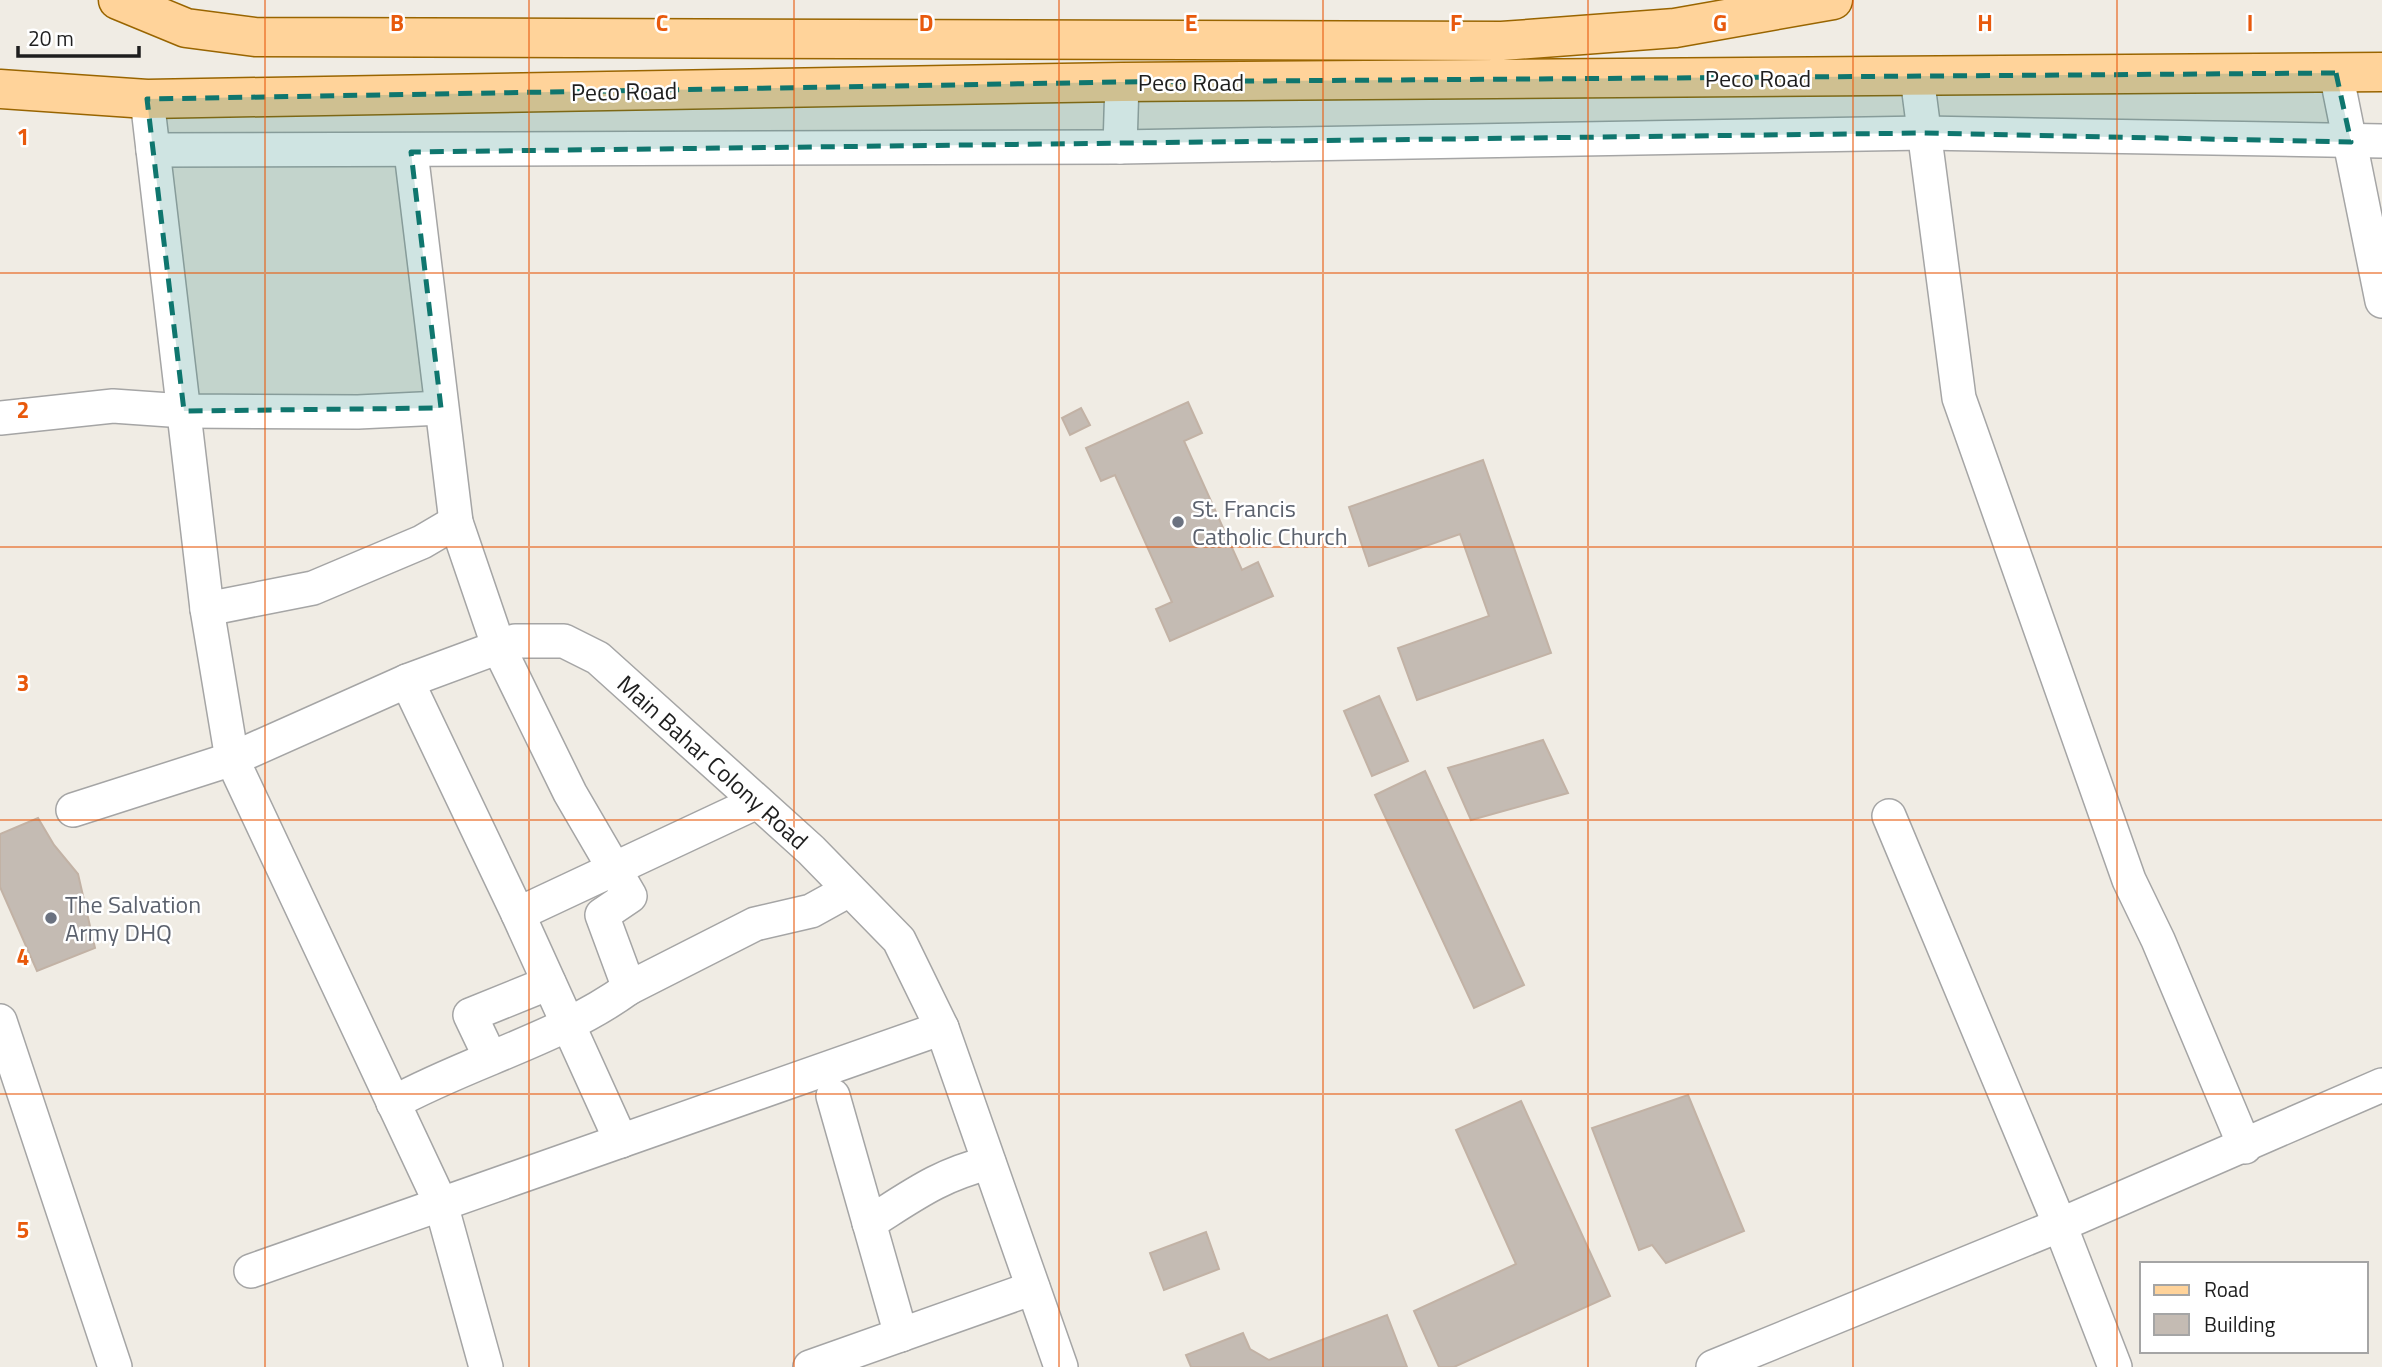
<svg xmlns="http://www.w3.org/2000/svg" width="2382" height="1367" font-family="'Titillium Web',sans-serif">
	<style>
		.building { fill: #c4bbb3; stroke: #c2b2a5; stroke-width: 2 }
		.lines { fill: none; stroke-linecap: round; stroke-linejoin: round }
		.minor-casing { stroke: #a5a5a5; stroke-width: 36 }
		.primary-casing { stroke: #996500; stroke-width: 41 }
		.minor { stroke: #fff; stroke-width: 33 }
		.primary { stroke: #ffd39a; stroke-width: 38 }
		.marked { fill: #0f766e; fill-opacity: 0.2; stroke: #0f766e; stroke-width: 5; stroke-dasharray: 14 9; stroke-linejoin: round }
		.grid { fill: none; stroke: #e8590c; stroke-width: 2; stroke-opacity: 0.55 }
		.worship-dot { fill: #6b7280; stroke: #fff; stroke-width: 2.5 }
		.labels { text-anchor: middle; dominant-baseline: central; stroke-width: 5; stroke-linejoin: round; paint-order: stroke }
		.street-label { font-size: 24px; fill: #1e1e1e; stroke: #fff }
		.worship-label { font-size: 24px; fill: #5b616d; stroke: #fff; text-anchor: start }
		.grid-label { font-size: 23px; text-anchor: middle; font-weight: bold; fill: #e8590c; stroke: #fff; stroke-width: 5; stroke-linejoin: round; paint-order: stroke }
	</style>
	<rect width="100%" height="100%" fill="#f0ece4"/>
	<g class="building">
		<path d="M1188 402 1202 433 1184 441 1242 570 1258 562 1273 596 1170 641 1156 609 1172 602 1115 475 1101 481 1086 448Z"/>
		<path d="M1081 408 1090 425 1070 435 1062 418Z"/>
		<path d="M1483 460 1551 653 1417 700 1398 648 1489 616 1460 534 1369 566 1349 507Z"/>
		<path d="M1379 696 1408 761 1372 776 1344 711Z"/>
		<path d="M1543 740 1568 793 1471 820 1448 768Z"/>
		<path d="M1425 771 1524 985 1474 1008 1375 795Z"/>
		<path d="M38 818 54 845 78 874 95 948 37 971 0 887V834Z"/>
		<path d="M1688 1095 1744 1231 1666 1263 1652 1245 1639 1250 1592 1128Z"/>
		<path d="M1521 1101 1610 1296 1454 1367H1439L1414 1311 1516 1264 1456 1130Z"/>
		<path d="M1206 1232 1219 1269 1164 1290 1150 1253Z"/>
		<path d="M1387 1315 1407 1367H1191L1186 1355 1243 1333 1250 1349 1269 1360Z"/>
	</g>
	<g class="lines">
		<defs>
			<g id="minor">
				<path d="M2336 73 2382 301"/>
				<path d="M1917 77 1959 398 2129 880 2158 940 2245 1147"/>
				<path d="M147 99 207 609 232 759 441 1204 486 1367"/>
				<path d="M1120 147 1122 82"/>
				<path d="M153 150 1120 147 1924 133 2382 141"/>
				<path d="M411 152 456 522 499 648 570 793 630 896 602 915 629 988 755 924 811 911 849 890"/>
				<path d="M0 418 113 406 184 411 358 412 441 408"/>
				<path d="M207 609 313 588 422 542 456 522"/>
				<path d="M407 681 518 914 757 802"/>
				<path d="M73 810 232 759 407 681 515 641H564L598 658 811 850 899 940 942 1028 1061 1367"/>
				<path d="M1889 816 2060 1225 2115 1367"/>
				<path d="M518 914 621 1141"/>
				<path d="M0 1021 115 1367"/>
				<path d="M490 1057 470 1015 549 983"/>
				<path d="M833 1096 901 1335"/>
				<path d="M393 1103C469 1061 559 1039 629 988"/>
				<path d="M869 1223C912 1196 939 1175 989 1163"/>
				<path d="M251 1271 942 1028"/>
				<path d="M810 1367 1033 1288"/>
				<path d="M1713 1367 2060 1225 2382 1085"/>
			</g>
			<g id="primary">
				<path d="M118 0 186 28 255 37 1502 41 1675 28 1833 0"/>
				<path d="M0 89 147 99 1122 82 2382 72"/>
			</g>
		</defs>
		<use href="#minor" class="minor-casing"/>
		<use href="#primary" class="primary-casing"/>
		<use href="#minor" class="minor"/>
		<use href="#primary" class="primary"/>
	</g>
	<path class="marked" d="M2336 73 2351 142 1924 133 411 152 441 408 184 411 147 99 1122 82Z"/>
	<path class="grid" d="M265 0V1367M529 0V1367M794 0V1367M1059 0V1367M1323 0V1367M1588 0V1367M1853 0V1367M2117 0V1367M0 273H2382M0 547H2382M0 820H2382M0 1094H2382"/>
	<g class="worship-dot">
		<circle cx="1178" cy="522" r="7"/>
		<circle cx="51" cy="918" r="7"/>
	</g>
	<g class="labels">
		<g class="street-label">
			<text x="1758" y="78">Peco Road</text>
			<text x="1191" y="82">Peco Road</text>
			<text transform="translate(624 91) rotate(-1)">Peco Road</text>
			<text transform="translate(713 762) rotate(42)">Main Bahar Colony Road</text>
		</g>
		<g class="worship-label">
			<text x="1192" y="508">St. Francis<tspan x="1192" dy="28">Catholic Church</tspan></text>
			<text x="65" y="904">The Salvation<tspan x="65" dy="28">Army DHQ</tspan></text>
		</g>
	</g>
	<g class="grid-label">
		<text x="397" y="31">B</text>
		<text x="662" y="31">C</text>
		<text x="926" y="31">D</text>
		<text x="1191" y="31">E</text>
		<text x="1456" y="31">F</text>
		<text x="1720" y="31">G</text>
		<text x="1985" y="31">H</text>
		<text x="2250" y="31">I</text>
		<text x="23" y="145">1</text>
		<text x="23" y="418">2</text>
		<text x="23" y="691">3</text>
		<text x="23" y="965">4</text>
		<text x="23" y="1238">5</text>
	</g>
	<rect x="2140" y="1262" width="228" height="91" fill="#ffffff" stroke="#a5a5a5" stroke-width="2"/>
	<rect x="2154" y="1285" width="35" height="10" fill="#ffd39a" stroke="#a5a5a5" stroke-width="2"/>
	<text x="2204" y="1297" font-size="21" fill="#1e1e1e">Road</text>
	<rect x="2154" y="1314" width="35" height="21" fill="#c4bbb3" stroke="#a5a5a5" stroke-width="2"/>
	<text x="2204" y="1332" font-size="21" fill="#1e1e1e">Building</text>
	<path d="M18 46v10h121v-10" fill="none" stroke="#1e1e1e" stroke-width="3.5"/>
	<text x="28" y="46" font-size="21" fill="#1e1e1e" stroke="#ffffff" stroke-width="5" paint-order="stroke">20 m</text>
</svg>
